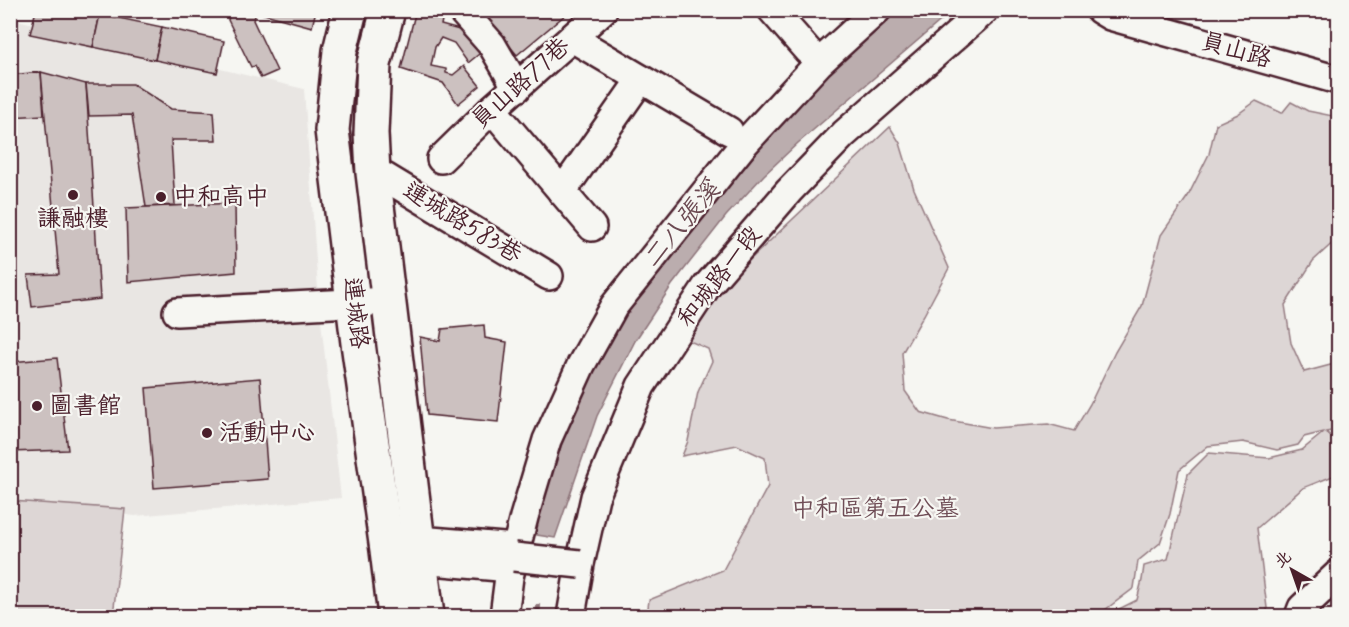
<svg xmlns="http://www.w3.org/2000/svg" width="1349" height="627" font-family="Mynerve,'LXGW WenKai TC',sans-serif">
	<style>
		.built { fill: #e9e6e3 }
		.green { fill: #ddd6d5; stroke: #947a80; stroke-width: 1.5 }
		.water { fill: #bbadae; stroke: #8e747a; stroke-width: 1.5 }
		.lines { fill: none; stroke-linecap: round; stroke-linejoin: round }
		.stream { stroke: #8e747a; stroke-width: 6 }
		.building { fill: #ccc1c0; stroke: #4a1f2b; stroke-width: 1.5 }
		.minor-casing { stroke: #4a1f2b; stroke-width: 32 }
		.major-casing { stroke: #4a1f2b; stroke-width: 38 }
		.minor { stroke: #f6f6f2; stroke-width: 27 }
		.major { stroke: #f6f6f2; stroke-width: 33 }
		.minor-bridge-casing { stroke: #4a1f2b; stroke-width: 32; stroke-linecap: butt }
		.minor-bridge { stroke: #f6f6f2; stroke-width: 27 }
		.poi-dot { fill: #4a1f2b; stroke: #f6f6f2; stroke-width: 2 }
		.labels { text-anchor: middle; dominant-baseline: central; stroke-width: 4.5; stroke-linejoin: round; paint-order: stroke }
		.street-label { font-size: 24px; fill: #4a1f2b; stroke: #f6f6f2 }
		.poi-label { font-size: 24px; fill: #4a1f2b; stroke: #f6f6f2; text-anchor: start }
		.park-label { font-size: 24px; fill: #6f4d56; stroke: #f6f6f2 }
		.water-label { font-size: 26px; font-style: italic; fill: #6c4a52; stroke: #f6f6f2 }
	</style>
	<rect width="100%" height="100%" fill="#f6f6f2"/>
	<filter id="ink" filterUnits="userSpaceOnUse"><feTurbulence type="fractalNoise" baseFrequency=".0167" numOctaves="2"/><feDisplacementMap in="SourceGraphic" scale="12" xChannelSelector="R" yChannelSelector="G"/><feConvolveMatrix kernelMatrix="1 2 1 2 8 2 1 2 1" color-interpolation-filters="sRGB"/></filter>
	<g filter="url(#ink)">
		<path class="built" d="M10 16 17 20 304 89 319 304 341 498 135 516 11 502Z"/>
		<g class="green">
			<path d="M1256 101 1282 113 1291 102 1308 111 1338 117V238L1313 261 1285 305 1291 343 1304 372 1338 363V435L1331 431 1326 432 1338 442V474L1303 488 1257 528 1268 616H1108L1109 614 1137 600 1142 580 1144 566 1168 559 1188 474 1209 453 1269 458 1302 450 1324 432 1304 437 1298 445 1277 450 1243 442 1208 446 1179 470 1170 514 1160 543 1138 561 1134 588 1101 613 1099 616H647L649 600 723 570 768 486 765 458 737 445 682 456 688 441 698 392 712 361 708 349 685 339 736 273 890 127 900 143 914 189 949 268 924 315 902 353 905 391 920 412 948 420 993 428 1048 424 1074 431 1090 404 1115 352 1142 306 1161 235 1188 196 1209 154 1216 124 1238 114Z"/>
			<path d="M11 501 125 509 113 616H11Z"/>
		</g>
		<path class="water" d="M894 11H952L798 143 764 175 726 216 672 285 635 341 597 416 555 538 537 535 531 520 552 472 573 412 624 310 822 75Z"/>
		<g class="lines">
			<g class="stream">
				<path d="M603 613 605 616"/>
				<path d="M537 616 538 607"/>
			</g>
		</g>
		<g class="building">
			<path d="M36 10H82L100 14 93 47 30 34Z"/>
			<path d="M231 10H316L312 27 257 12 253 20 277 71 261 78 255 66 251 67 228 20Z"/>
			<path d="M416 10H444L441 25 463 31 484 50 468 63 454 43 441 38 435 47 431 66 446 69V73L453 75 464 66 480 86 458 104 443 83 401 69Z"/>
			<path d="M480 10H571L517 55Z"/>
			<path d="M100 14 162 27 155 60 93 47Z"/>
			<path d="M162 27 224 41 217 73 155 60Z"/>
			<path d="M41 72 44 115 10 117V75Z"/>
			<path d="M41 72 86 84 100 299 32 307 28 275 59 274Z"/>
			<path d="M86 84H133L171 109 214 112 216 140H171L175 205 146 207 132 115 89 116Z"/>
			<path d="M235 203 236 272 128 282 126 208Z"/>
			<path d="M484 325 485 338 507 342 498 422 427 415 420 337 440 341 442 329Z"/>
			<path d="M57 358 68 450 10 452V362Z"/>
			<path d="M260 378 268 479 154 488 146 388Z"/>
		</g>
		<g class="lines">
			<defs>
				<g id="minor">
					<path d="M461 10 492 45 517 88"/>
					<path d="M772 10 808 51"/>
					<path d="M1100 10 1110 16 1338 80"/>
					<path d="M572 38 729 131"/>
					<path d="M492 109 592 227"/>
					<path d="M441 159 492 109 603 10"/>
					<path d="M373 173 385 177 549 276"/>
					<path d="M562 192 641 79"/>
					<path d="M177 312 389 301"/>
					<path d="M419 540 504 547 514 557 499 567 421 560 387 550Z"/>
					<path d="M504 616 509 577 524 517 547 440 581 365 614 306 744 144 819 63 877 10"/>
					<path d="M571 616 580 564 595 497 641 386 707 286 789 191 844 134 985 10"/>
					<path d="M1299 616 1302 608 1338 574"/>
				</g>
				<g id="major">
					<path d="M350 10 340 51 332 130 358 343 387 550 395 616"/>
					<path d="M388 10 374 64 371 133 373 173 427 616"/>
				</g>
			</defs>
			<use href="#minor" class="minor-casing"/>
			<use href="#major" class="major-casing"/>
			<use href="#minor" class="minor"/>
			<use href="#major" class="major"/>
			<defs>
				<path id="minor-bridge" d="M514 557 580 564"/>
			</defs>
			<use href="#minor-bridge" class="minor-bridge-casing"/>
			<use href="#minor-bridge" class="minor-bridge"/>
		</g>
	</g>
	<g class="poi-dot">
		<circle cx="73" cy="195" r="6"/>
		<circle cx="161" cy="197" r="6"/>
		<circle cx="37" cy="406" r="6"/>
		<circle cx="207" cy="433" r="6"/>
	</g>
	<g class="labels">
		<g class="street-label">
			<text transform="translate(1236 51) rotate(16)">員山路</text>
			<text transform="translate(521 84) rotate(-42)">員山路77巷</text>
			<text transform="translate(462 223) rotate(31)">連城路583巷</text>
			<text transform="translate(720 277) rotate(-52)">和城路一段</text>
			<text transform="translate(355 313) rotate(83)">連城路</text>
		</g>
		<g class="poi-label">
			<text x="173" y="197">中和高中</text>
			<text x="73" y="219" text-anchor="middle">謙融樓</text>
			<text x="49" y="406">圖書館</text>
			<text x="219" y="433">活動中心</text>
		</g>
		<g class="park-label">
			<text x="875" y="509">中和區第五公墓</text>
		</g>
		<g class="water-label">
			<text transform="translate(682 225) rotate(-50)">二八張溪</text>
		</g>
	</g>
	<rect width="1349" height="627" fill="none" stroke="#f6f6f2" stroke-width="36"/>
	<rect x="18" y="18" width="1313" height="591" fill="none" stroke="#4a1f2b" stroke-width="2" filter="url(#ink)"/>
	<g transform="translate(1292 570) rotate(320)" stroke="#f6f6f2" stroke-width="4.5" paint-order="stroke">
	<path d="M0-4.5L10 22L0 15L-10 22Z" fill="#4a1f2b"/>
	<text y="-9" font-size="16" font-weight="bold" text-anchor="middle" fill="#4a1f2b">北</text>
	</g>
</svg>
